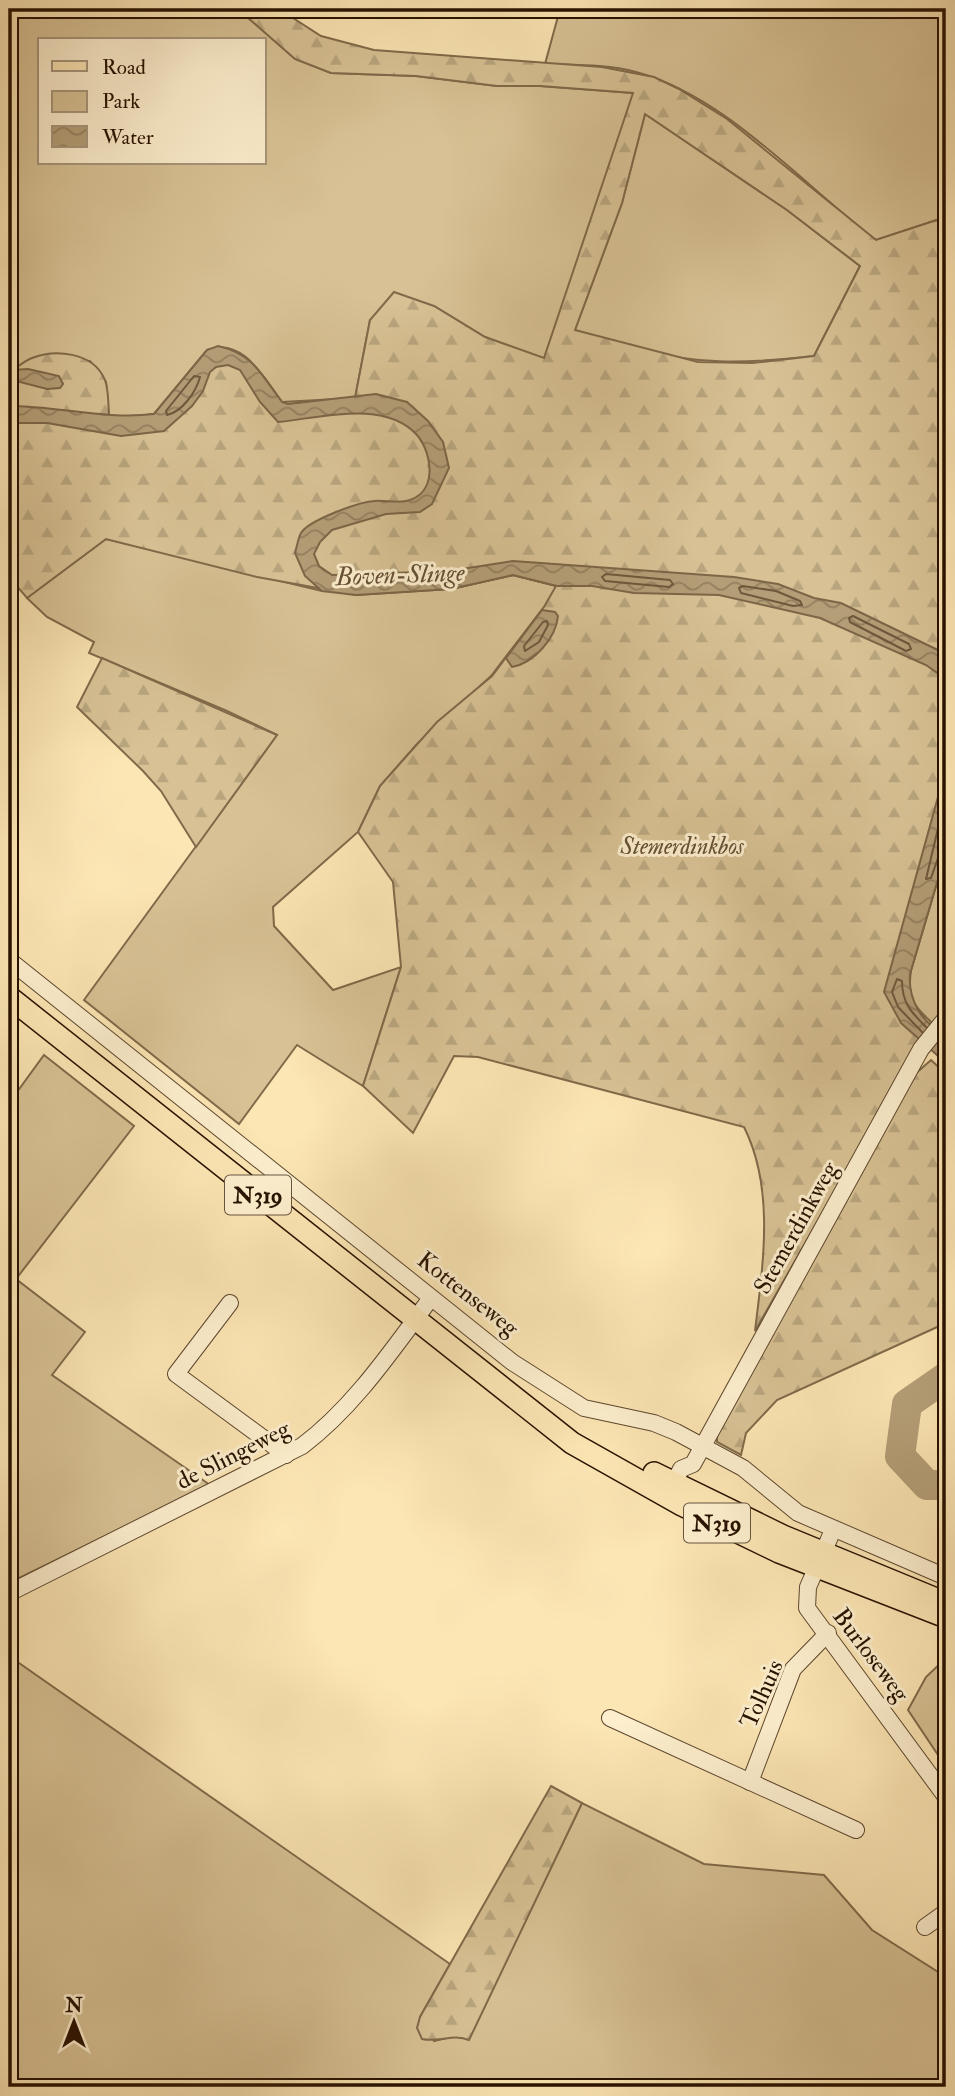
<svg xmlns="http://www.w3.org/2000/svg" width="955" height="2096" font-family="'IM FELL Double Pica',serif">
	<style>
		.green { fill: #d8c295; stroke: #806a4a; stroke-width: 2; fill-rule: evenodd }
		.forest { fill: url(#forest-firs); stroke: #806a4a; stroke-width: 2; fill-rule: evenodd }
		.water { fill: url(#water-waves); stroke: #7c6647; stroke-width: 2 }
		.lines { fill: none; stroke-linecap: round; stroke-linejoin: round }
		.shore { stroke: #6e583c; stroke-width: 2 }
		.river { stroke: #b49e77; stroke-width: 30 }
		.minor-casing { stroke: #5c462d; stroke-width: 18 }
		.major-casing { stroke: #271100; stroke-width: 24 }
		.minor { stroke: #fdefce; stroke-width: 16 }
		.major { stroke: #fce6b4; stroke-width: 21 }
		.labels { text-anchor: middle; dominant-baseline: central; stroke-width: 6; stroke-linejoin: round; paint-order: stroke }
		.shield { fill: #fdefce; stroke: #67543e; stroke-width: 2 }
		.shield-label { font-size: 23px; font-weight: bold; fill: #271100 }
		.park-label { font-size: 24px; font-style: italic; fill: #654f34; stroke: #fdefce }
		.street-label { font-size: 24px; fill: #271100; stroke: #fdefce }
		.water-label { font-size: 26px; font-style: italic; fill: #665036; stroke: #fdefce }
	</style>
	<defs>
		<pattern id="forest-firs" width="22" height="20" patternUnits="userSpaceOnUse" patternTransform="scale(1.75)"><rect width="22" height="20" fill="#d8c295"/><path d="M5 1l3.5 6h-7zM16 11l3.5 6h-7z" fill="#b9a67f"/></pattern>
		<pattern id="water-waves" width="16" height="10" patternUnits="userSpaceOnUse" patternTransform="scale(1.75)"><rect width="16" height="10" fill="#b49e77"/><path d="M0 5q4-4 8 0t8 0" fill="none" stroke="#927f5f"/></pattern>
	</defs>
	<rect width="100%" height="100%" fill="#fce6b4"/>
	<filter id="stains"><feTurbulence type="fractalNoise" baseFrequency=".00286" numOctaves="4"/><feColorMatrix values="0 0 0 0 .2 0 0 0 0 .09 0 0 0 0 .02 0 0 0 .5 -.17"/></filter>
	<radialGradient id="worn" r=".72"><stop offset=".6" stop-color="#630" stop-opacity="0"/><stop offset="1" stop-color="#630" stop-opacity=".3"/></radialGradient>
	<g class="green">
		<path d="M9 9H238L295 59 331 73 416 76 497 86H540L634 93 544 359 485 337 434 306 370 320 355 398 288 404 282 402C263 377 243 337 207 350L155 414 122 418 109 416 106 382 90 361 9 373ZM40 40H264V163H40Z"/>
		<path d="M560 9H946V217L876 240C803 185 726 96 636 72 607 64 575 65 545 64Z"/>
		<path d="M645 114 787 210 860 266 814 356C744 364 695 365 626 347 609 342 591 338 575 330L622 203Z"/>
		<path d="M106 539 322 591 451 589 513 575 557 586 544 607 491 676 417 744 380 786 358 832 273 907 274 926 333 990 401 967 363 1086 297 1045 239 1124 84 1000 277 735 227 711 89 653 94 642 47 617 27 598Z"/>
		<path d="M946 852V1013L934 1025C915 1006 908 1003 910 974Z"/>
		<path d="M44 1055 134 1126 16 1279 85 1332 52 1375 210 1485 9 1583V1103Z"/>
		<path d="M9 1656 450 1964 420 2017 434 2041 459 2035 469 2039 582 1803 704 1864 824 1875 872 1930 946 1977V2087H9Z"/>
		<path d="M946 1658V1767L908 1710 926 1677Z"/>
	</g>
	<g class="forest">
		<path d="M238 9H279L321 36 374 50 602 67 654 77 679 89 727 119 876 240 946 217V852L911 969 909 994 913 1004 924 1016 921 1040 755 1331C763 1264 775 1189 744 1127L478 1057 454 1056 413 1133 363 1086 401 967 393 882 358 832 380 786 437 722 492 676 544 607 556 586 513 575 451 589 356 595 257 577 106 539 27 598 9 577V373C16 368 24 361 32 358 55 349 92 352 104 378 109 387 108 405 109 416L122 418 154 414 207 350C243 337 263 377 282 402L355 398 370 320 394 292 434 306 485 337 544 358 633 93 540 86H497L416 76 331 73 295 59ZM645 114 787 210 860 266 814 356 752 363 698 362 575 330 622 203Z"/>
		<path d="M102 658 277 735 196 847 161 791 143 771 77 707Z"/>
		<path d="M931 1060 946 1074V1323L777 1400 746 1433 741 1455 717 1442V1432L914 1075Z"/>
		<path d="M551 1786 582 1803 469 2040C453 2033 439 2043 422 2039L417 2028 420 2017Z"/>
	</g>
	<g class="water">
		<path d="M218 346C254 354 261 375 282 402L288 404 376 394 407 402 428 421 443 442 449 468 432 504 420 512 386 514 332 530 320 542 314 554 319 566 332 575 449 571 513 561 734 577 778 584 814 598 841 603 946 654V679L926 665 820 618 719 595 634 593 592 586H557L513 575 451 589 356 595 322 591 305 576 295 553C297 547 298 538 301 533 309 520 359 502 374 501 384 500 396 503 406 501 438 494 433 454 417 435 385 399 320 418 278 422L260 402 240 370 228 365 216 367 210 372 203 391 192 406 164 431 121 436 47 423H9V406C58 406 106 420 154 414L207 350Z"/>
		<path d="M28 369 59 376 63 384 60 388 47 389 16 381 13 370Z"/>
		<path d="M542 610 555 612 558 616C556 638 534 663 512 667L506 658Z"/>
		<path d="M946 768V852L910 974C908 998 921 1025 946 1033V1063L901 1023 884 992Z"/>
	</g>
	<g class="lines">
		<g class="shore">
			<path d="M194 376 200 377C196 392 182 412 167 415L166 411Z"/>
			<path d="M606 574 670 580 673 584 669 587 605 581 602 577Z"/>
			<path d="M743 586 776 591 800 601 802 605 793 606 741 593 739 588Z"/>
			<path d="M853 616 909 644 911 649 906 651 850 622 849 618Z"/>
			<path d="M547 621 548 625 539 642 525 651 524 646 543 622Z"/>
			<path d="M946 795 926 879 931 878 938 858 946 856"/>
			<path d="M922 1032 898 1007 892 992 897 979 902 981C902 1003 911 1012 926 1027"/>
		</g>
		<path class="river" d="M946 1377 907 1404 900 1456 927 1485H946"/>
		<defs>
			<g id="minor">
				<path d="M9 960 512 1362 584 1408 654 1423 676 1432 743 1468 798 1513 946 1577"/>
				<path d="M230 1303 176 1374 286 1455"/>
				<path d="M670 1491 681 1469 693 1464 921 1049 946 1018"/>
				<path d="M833 1530 808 1587 807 1608 946 1797"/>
				<path d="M9 1593 302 1446C354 1407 392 1350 431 1298"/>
				<path d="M610 1718 856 1830"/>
				<path d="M750 1782 793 1669 828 1633"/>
				<path d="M925 1927 946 1912"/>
			</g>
			<g id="major">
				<path d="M9 997 572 1443 682 1505 779 1552 946 1617"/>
				<path d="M654 1473 783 1536 941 1601"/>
			</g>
		</defs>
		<use href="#minor" class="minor-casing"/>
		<use href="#major" class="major-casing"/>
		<use href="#minor" class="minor"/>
		<use href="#major" class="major"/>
	</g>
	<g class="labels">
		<g class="shield">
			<rect x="225" y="1175.5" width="66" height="39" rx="5"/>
			<rect x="684" y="1503.5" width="66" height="39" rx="5"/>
		</g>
		<g class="shield-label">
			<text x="258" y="1195">N319</text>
			<text x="717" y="1523">N319</text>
		</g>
		<g class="park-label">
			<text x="682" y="846">Stemerdinkbos</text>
		</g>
		<g class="street-label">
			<text transform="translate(796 1228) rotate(-61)">Stemerdinkweg</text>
			<text transform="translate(468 1294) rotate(38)">Kottenseweg</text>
			<text transform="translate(233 1455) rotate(-27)">de Slingeweg</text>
			<text transform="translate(871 1655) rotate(53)">Burloseweg</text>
			<text transform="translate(762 1694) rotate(-66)">Tolhuis</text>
		</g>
		<g class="water-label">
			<text transform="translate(400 575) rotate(-2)">Boven-Slinge</text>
		</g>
	</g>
	<rect width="955" height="2096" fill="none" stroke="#fce6b4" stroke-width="35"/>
	<rect x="10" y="10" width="934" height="2075" fill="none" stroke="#271100" stroke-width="3.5"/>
	<rect x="18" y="18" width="920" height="2061" fill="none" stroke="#271100" stroke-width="2"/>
	<rect x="38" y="38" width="228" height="126" fill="#fdefce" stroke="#a7967c" stroke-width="2"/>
	<rect x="52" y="61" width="35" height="10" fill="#fce6b4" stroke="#a7967c" stroke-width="2"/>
	<text x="102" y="74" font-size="21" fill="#271100">Road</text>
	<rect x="52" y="91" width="35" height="21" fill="#d8c295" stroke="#a7967c" stroke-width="2"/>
	<text x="102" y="108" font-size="21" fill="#271100">Park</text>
	<rect x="52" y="126" width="35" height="21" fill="url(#water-waves)" stroke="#a7967c" stroke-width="2"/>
	<text x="102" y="144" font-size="21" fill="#271100">Water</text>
	<g transform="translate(74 2022)" stroke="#fdefce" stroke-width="5" paint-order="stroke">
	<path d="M0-5L12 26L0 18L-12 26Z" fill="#271100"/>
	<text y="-10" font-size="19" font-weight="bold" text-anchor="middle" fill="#271100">N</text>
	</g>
	<rect width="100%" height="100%" filter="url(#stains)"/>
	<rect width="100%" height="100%" fill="url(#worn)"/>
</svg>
